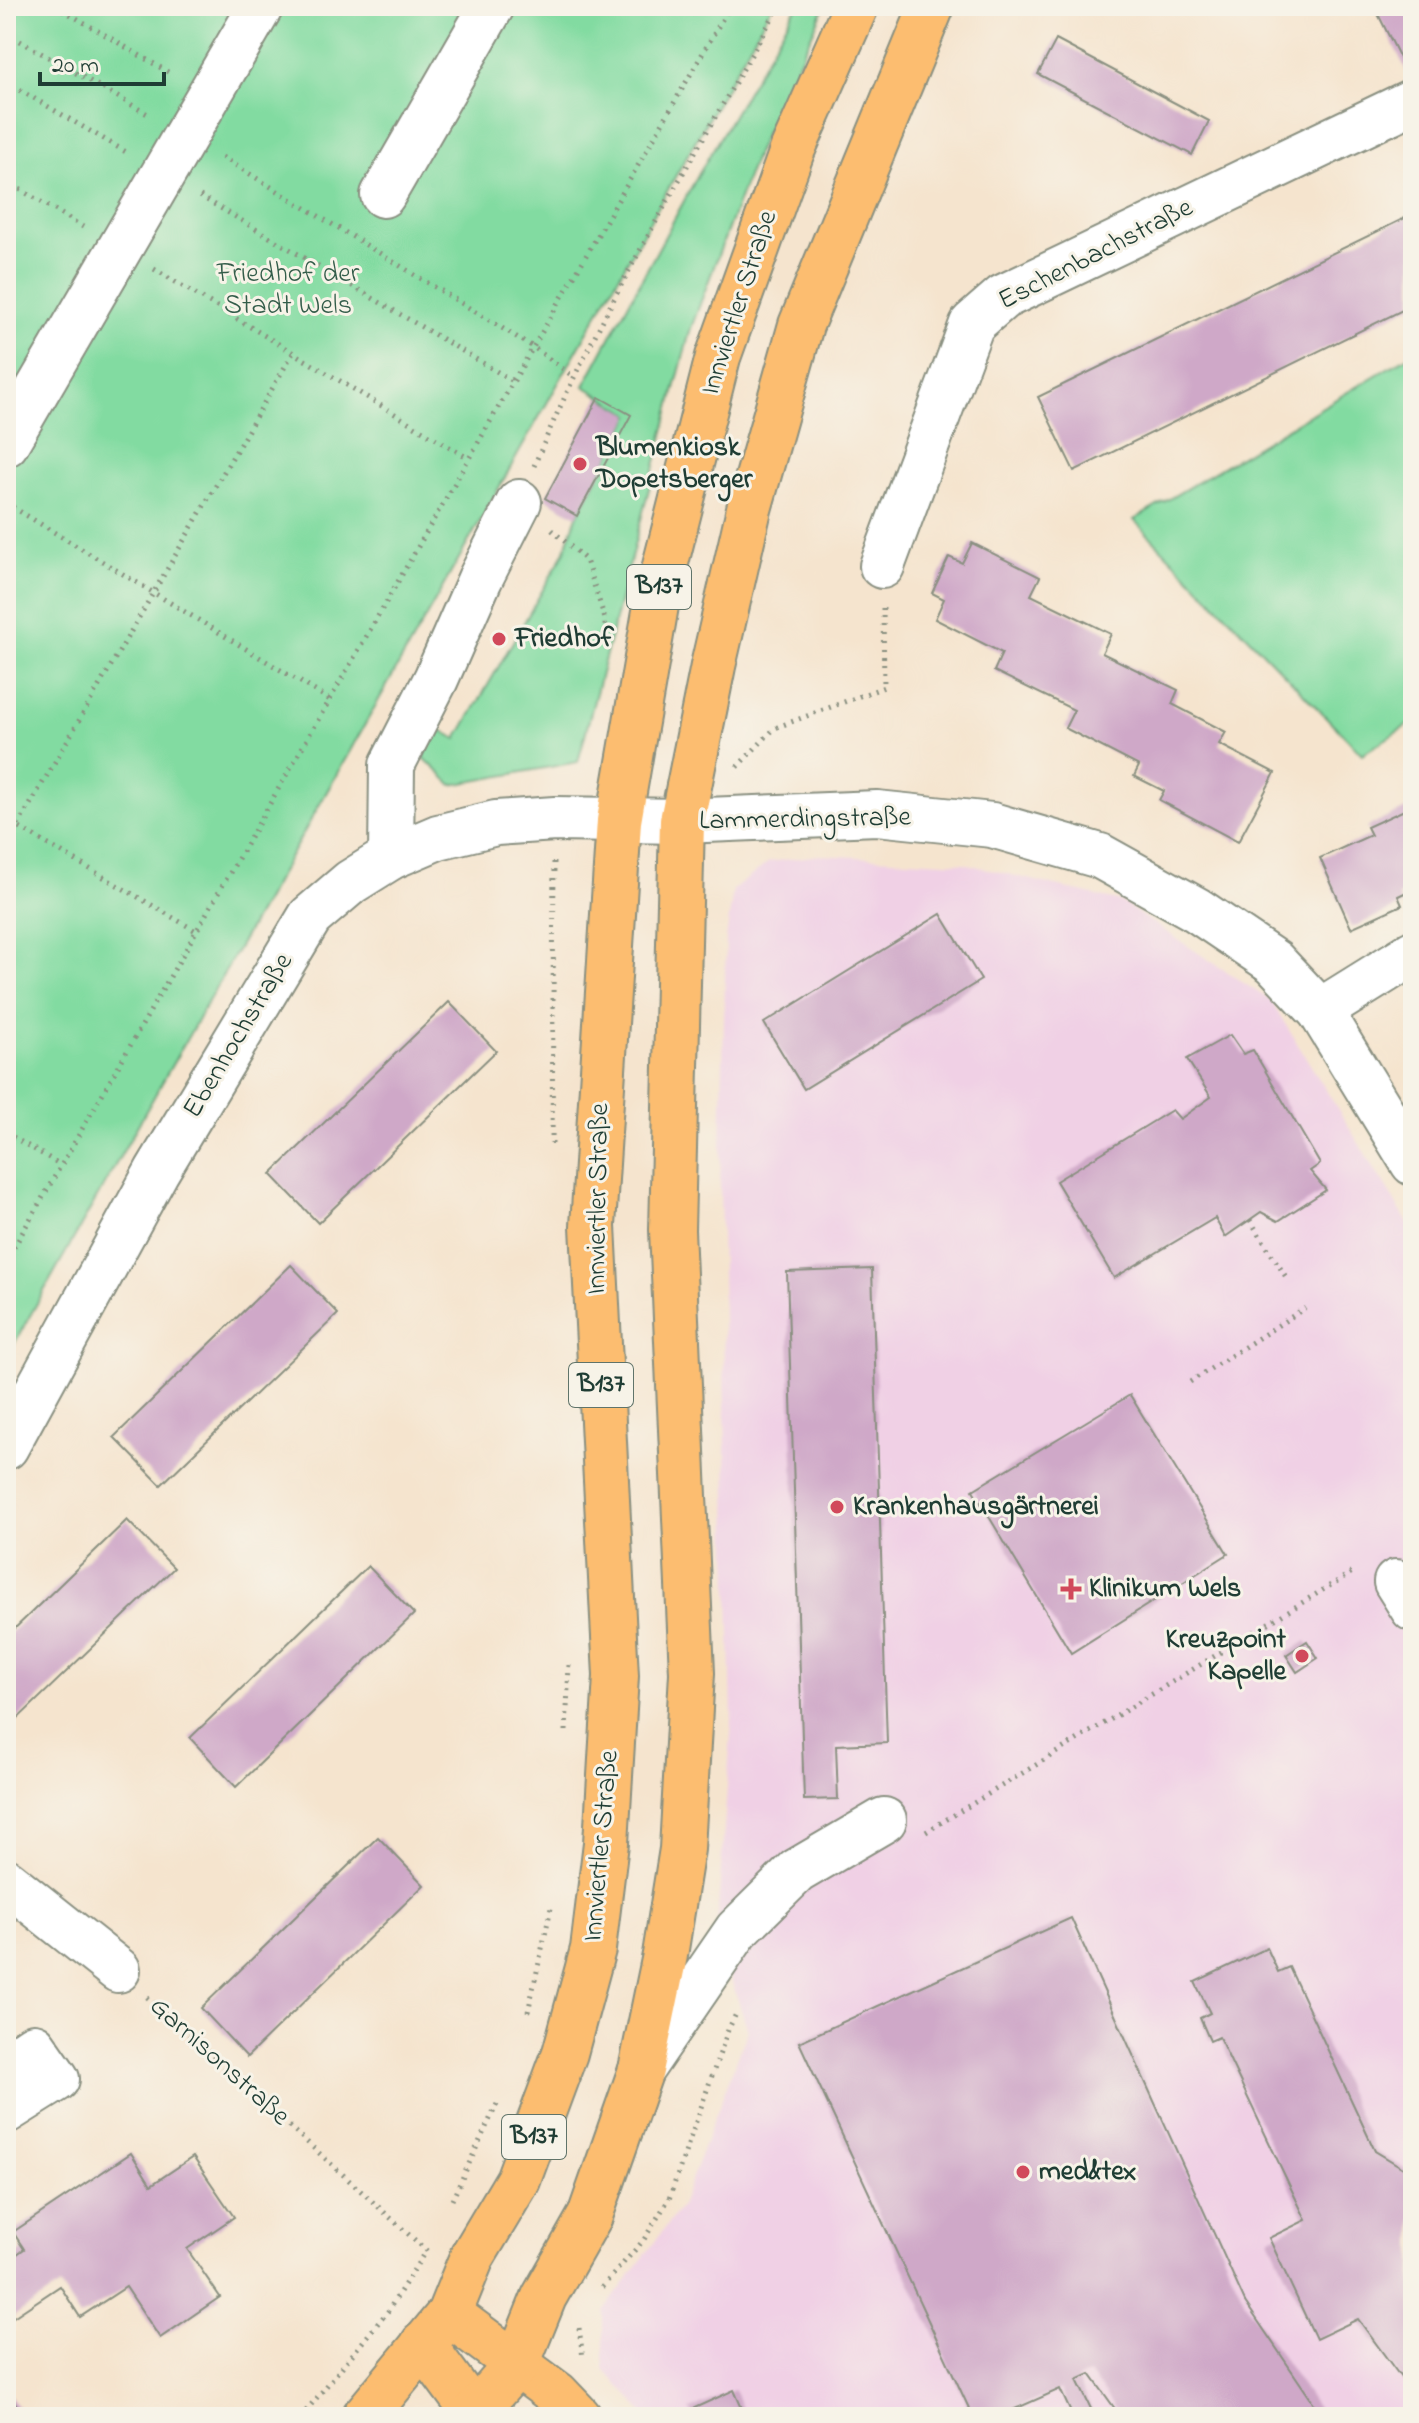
<svg xmlns="http://www.w3.org/2000/svg" width="1419" height="2423" font-family="'Indie Flower',sans-serif">
	<style>
		.built { fill: #f0d0e5 }
		.green { fill: #82dba1; stroke: #508c6a; stroke-width: 2 }
		.building { fill: #cfa8c8 }
		.lines { fill: none; stroke-linecap: round; stroke-linejoin: round }
		.minor-casing { stroke: #8a9081; stroke-width: 48 }
		.major-casing { stroke: #8a9081; stroke-width: 48 }
		.path { stroke: #8a9081; stroke-width: 5; stroke-dasharray: 2 6; stroke-linecap: butt }
		.minor { stroke: #fff; stroke-width: 44 }
		.major { stroke: #fcbd6f; stroke-width: 44 }
		.poi-dot { fill: #d1495b; stroke: #f7f3e8; stroke-width: 3 }
		.labels { text-anchor: middle; dominant-baseline: central; stroke-width: 6; stroke-linejoin: round; paint-order: stroke }
		.shield { fill: #f7f3e8; stroke: #60746a; stroke-width: 2 }
		.shield-label { font-size: 26px; font-weight: bold; fill: #1f3d34 }
		.street-label { font-size: 28px; fill: #1f3d34; stroke: #f7f3e8 }
		.park-label { font-size: 28px; fill: #335d4a; stroke: #f7f3e8 }
		.poi-label { font-size: 28px; font-weight: bold; fill: #1f3d34; stroke: #f7f3e8; text-anchor: start }
	</style>
	<rect width="100%" height="100%" fill="#f7f3e8"/>
	<filter id="ink" filterUnits="userSpaceOnUse"><feTurbulence type="fractalNoise" baseFrequency=".0125" numOctaves="2"/><feDisplacementMap in="SourceGraphic" scale="16" xChannelSelector="R" yChannelSelector="G"/><feConvolveMatrix kernelMatrix="1 2 1 2 8 2 1 2 1" color-interpolation-filters="sRGB"/></filter>
	<filter id="wash" filterUnits="userSpaceOnUse"><feTurbulence type="fractalNoise" baseFrequency=".006" numOctaves="4" result="noise"/><feDisplacementMap in="SourceGraphic" scale="32" xChannelSelector="R" yChannelSelector="G"/><feGaussianBlur stdDeviation="1.8" result="paint"/><feColorMatrix in="noise" values="0 0 0 0 0 0 0 0 0 0 0 0 0 0 0 0 0 1.4 0 .05"/><feComposite in="paint" operator="in"/></filter>
	<g filter="url(#wash)">
		<rect width="100%" height="100%" fill="#f5e4ce"/>
		<path class="built" d="M820 855 963 863 1121 902 1271 1001 1413 1231V2417H648L604 2369V2311L681 2206 748 2030 716 1935 732 1721 720 1186 726 939 733 890 769 862Z"/>
		<g class="green">
			<path d="M6 6H772L6 1358Z"/>
			<path d="M797 6H825L757 151 690 331 578 762 452 785 424 758 434 726 457 739 564 553 577 516 631 415 584 386 698 175Z"/>
			<path d="M1413 353V722L1362 754 1134 520Z"/>
		</g>
		<g id="blocks">
			<g class="building">
				<path d="M1374 6H1413V71L1408 74Z"/>
				<path d="M1056 40 1209 121 1192 155 1038 74Z"/>
				<path d="M1413 214V305L1074 471 1038 397Z"/>
				<path d="M599 397 631 415 577 516 545 498Z"/>
				<path d="M972 543 1040 577 1031 595 1111 634 1102 653 1178 690 1172 704 1226 732 1219 744 1275 773 1238 842 1159 800 1164 791 1134 776 1139 766 1065 728 1074 710 994 671 1002 653 935 619 944 599 932 593 949 557 962 563Z"/>
				<path d="M1413 806V889L1398 896 1402 905 1351 928 1320 858 1371 835 1367 827Z"/>
				<path d="M941 914 981 980 804 1089 764 1023Z"/>
				<path d="M449 1002 496 1051 318 1223 271 1174Z"/>
				<path d="M1230 1035 1243 1054 1253 1050 1320 1164 1310 1171 1326 1190 1278 1221 1261 1212 1225 1237 1215 1218 1114 1278 1056 1181 1172 1110 1180 1119 1211 1097 1187 1059Z"/>
				<path d="M291 1265 338 1314 161 1485 114 1437Z"/>
				<path d="M872 1269 887 1743 836 1745 838 1799 804 1800 787 1272Z"/>
				<path d="M1130 1395 1228 1554 1071 1653 973 1490Z"/>
				<path d="M127 1520 174 1568 6 1730V1637Z"/>
				<path d="M368 1566 414 1614 236 1787 190 1738Z"/>
				<path d="M1307 1641 1318 1658 1297 1672 1286 1655Z"/>
				<path d="M378 1837 424 1885 247 2057 201 2008Z"/>
				<path d="M1071 1918 1245 2302 1323 2417H1121L1090 2374 1077 2380 1095 2417H1073L1060 2389 997 2417H973L799 2042Z"/>
				<path d="M1267 1948 1278 1972 1289 1967 1375 2151 1413 2174V2394L1358 2319 1316 2339 1269 2238 1306 2220 1219 2037 1210 2041 1200 2018 1210 2013 1195 1982Z"/>
				<path d="M131 2153 151 2185 193 2157 234 2217 187 2249 220 2297 160 2338 126 2287 80 2317 60 2286 6 2322V2262L24 2249 13 2232Z"/>
				<path d="M6 2389 22 2413 15 2417H6Z"/>
				<path d="M734 2390 745 2415 693 2417 690 2410Z"/>
			</g>
		</g>
	</g>
	<g filter="url(#ink)">
		<use href="#blocks" fill-opacity="0" stroke="#8a9081" stroke-width="2"/>
		<g class="lines">
			<defs>
				<g id="minor">
					<path d="M383 195 492 6"/>
					<path d="M6 444 261 6"/>
					<path d="M882 566 972 324 1003 297 1413 101"/>
					<path d="M391 857 392 765 436 679 480 579 519 502"/>
					<path d="M1320 1011 1413 953"/>
					<path d="M6 1447 157 1171 310 917 351 882 391 857 438 837 496 823 555 819 682 821 877 813 992 825 1100 856 1197 910 1274 962 1320 1011 1413 1163"/>
					<path d="M1396 1582 1413 1609"/>
					<path d="M6 1881 118 1970"/>
					<path d="M6 2065 34 2046 57 2079 6 2111"/>
					<path d="M641 2070 737 1930 797 1871 884 1820"/>
				</g>
				<g id="major">
					<path d="M449 2314 557 2394 579 2417"/>
					<path d="M423 2344 477 2417"/>
					<path d="M364 2417 449 2314 472 2257 518 2180 565 2053 593 1949 606 1843 616 1676 593 1226 619 821 658 594 718 357 792 151 856 6"/>
					<path d="M471 2417 517 2364 544 2297 590 2216 641 2070 665 1955 682 1849 692 1673 672 1230 682 821 713 666 749 509 801 325 932 6"/>
				</g>
			</defs>
			<use href="#minor" class="minor-casing"/>
			<use href="#major" class="major-casing"/>
			<g class="path">
				<path d="M56 6 173 75"/>
				<path d="M6 33 151 116"/>
				<path d="M6 82 126 152"/>
				<path d="M222 157 533 347 574 377"/>
				<path d="M6 181 83 227"/>
				<path d="M200 196 513 381"/>
				<path d="M154 269 468 458"/>
				<path d="M534 466C601 307 694 156 779 6"/>
				<path d="M6 503 330 700"/>
				<path d="M552 530 586 560 605 619V633"/>
				<path d="M737 767 775 728 884 687 883 608"/>
				<path d="M6 820 196 931"/>
				<path d="M6 846 293 353"/>
				<path d="M6 1133 61 1165"/>
				<path d="M552 1144 554 862"/>
				<path d="M1250 1220 1286 1277"/>
				<path d="M6 1261 730 6"/>
				<path d="M1190 1382 1305 1308"/>
				<path d="M566 1731 569 1665"/>
				<path d="M926 1832 1354 1571"/>
				<path d="M147 1997 427 2251"/>
				<path d="M528 2012 551 1908"/>
				<path d="M452 2200 497 2104"/>
				<path d="M602 2287 643 2241 669 2199 728 2030 737 2012"/>
				<path d="M579 2328 583 2358"/>
				<path d="M301 2417 388 2311 423 2255"/>
			</g>
			<use href="#minor" class="minor"/>
			<use href="#major" class="major"/>
		</g>
	</g>
	<g class="poi-dot">
		<circle cx="580" cy="464" r="8"/>
		<circle cx="499" cy="639" r="8"/>
		<circle cx="837" cy="1507" r="8"/>
		<path d="M1067 1577h8v8h8v8h-8v8h-8v-8h-8v-8h8z"/>
		<circle cx="1302" cy="1656" r="8"/>
		<circle cx="1023" cy="2172" r="8"/>
	</g>
	<g class="labels">
		<g class="shield">
			<rect x="627" y="565" width="64" height="44" rx="6"/>
			<rect x="569" y="1363" width="64" height="44" rx="6"/>
			<rect x="502" y="2115" width="64" height="44" rx="6"/>
		</g>
		<g class="shield-label">
			<text x="659" y="587">B137</text>
			<text x="601" y="1385">B137</text>
			<text x="534" y="2137">B137</text>
		</g>
		<g class="street-label">
			<text transform="translate(1096 255) rotate(-27)">Eschenbachstraße</text>
			<text transform="translate(740 303) rotate(-72)">Innviertler Straße</text>
			<text transform="translate(805 820) rotate(-1)">Lammerdingstraße</text>
			<text transform="translate(239 1036) rotate(-59)">Ebenhochstraße</text>
			<text transform="translate(599 1199) rotate(-89)">Innviertler Straße</text>
			<text transform="translate(602 1846) rotate(-85)">Innviertler Straße</text>
			<text transform="translate(219 2062) rotate(42)">Garnisonstraße</text>
		</g>
		<g class="park-label">
			<text x="288" y="274">Friedhof der<tspan x="288" dy="32">Stadt Wels</tspan></text>
		</g>
		<g class="poi-label">
			<text x="596" y="448">Blumenkiosk<tspan x="596" dy="32">Dopetsberger</tspan></text>
			<text x="515" y="639">Friedhof</text>
			<text x="853" y="1507">Krankenhausgärtnerei</text>
			<text x="1089" y="1589">Klinikum Wels</text>
			<text x="1286" y="1640" text-anchor="end">Kreuzpoint<tspan x="1286" dy="32">Kapelle</tspan></text>
			<text x="1039" y="2172">med&amp;tex</text>
		</g>
	</g>
	<rect width="1419" height="2423" fill="none" stroke="#f7f3e8" stroke-width="32"/>
	<path d="M40 72v12h124v-12" fill="none" stroke="#1f3d34" stroke-width="4"/>
	<text x="52" y="72" font-size="24" fill="#1f3d34" stroke="#f7f3e8" stroke-width="6" paint-order="stroke">20 m</text>
</svg>
